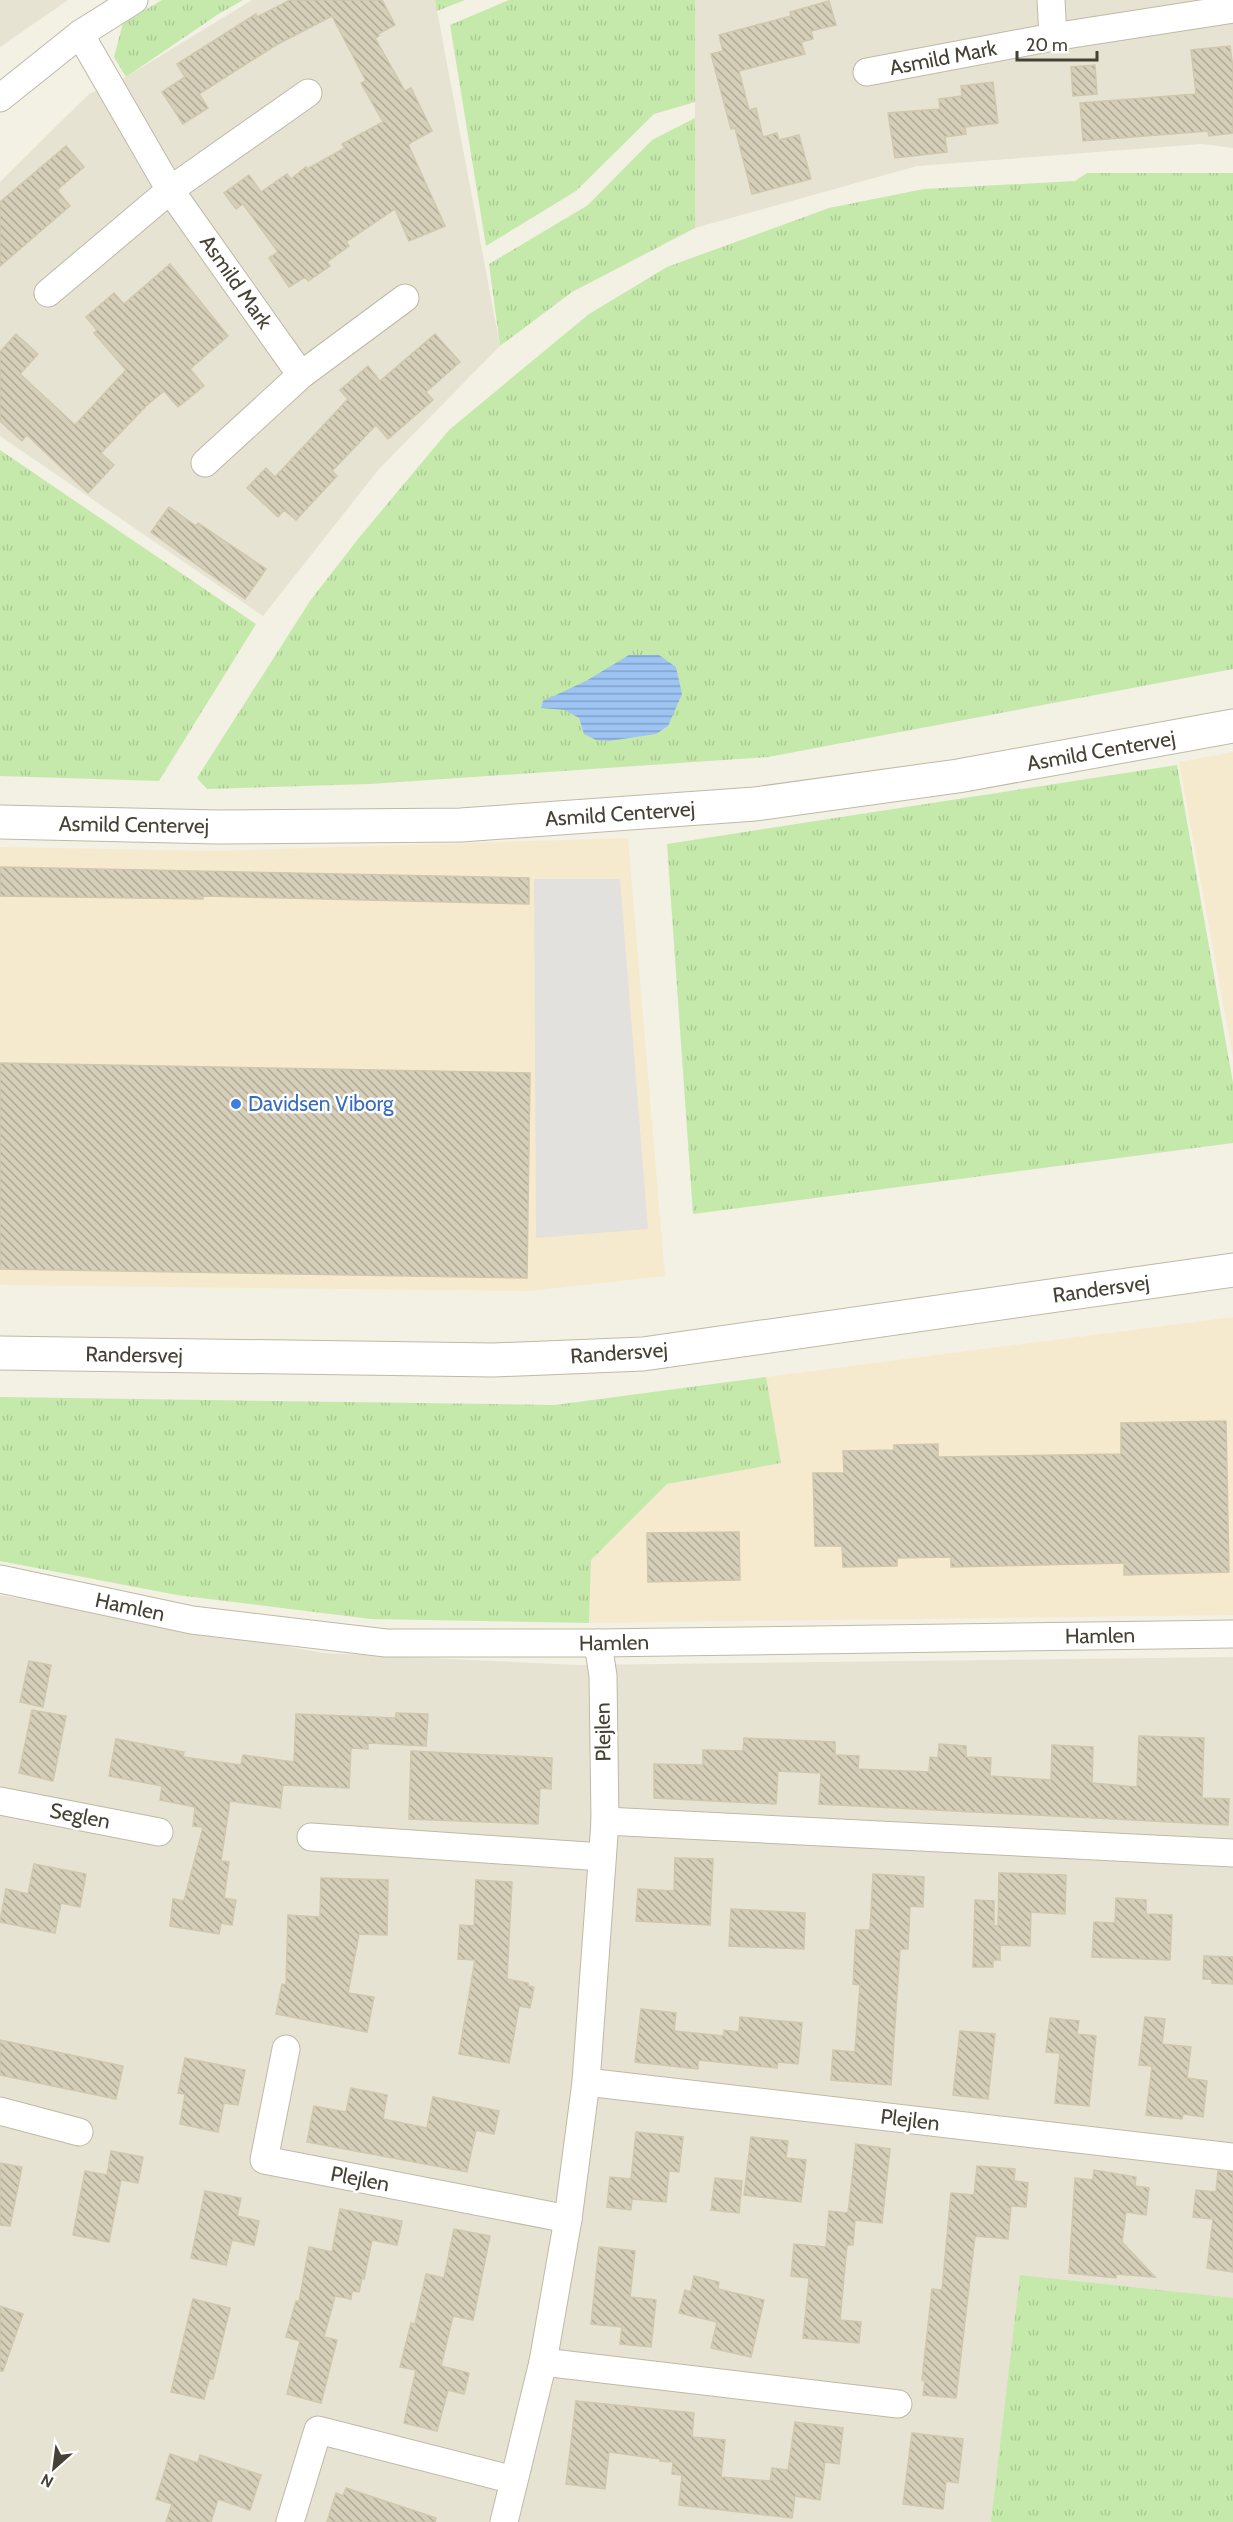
<svg xmlns="http://www.w3.org/2000/svg" width="1233" height="2522" viewBox="0 0 1233 2522" font-family="Cabin,sans-serif">
	<style>
		.residential { fill: #e7e3d2 }
		.commercial { fill: #f6eace }
		.grass { fill: url(#grass-tufts) }
		.parking { fill: #e3e1dd }
		.water { fill: url(#water-rules) }
		.building { fill: url(#building-back-hatch); stroke: #d0c7ac; stroke-width: 1.5 }
		.lines { fill: none; stroke-linecap: round; stroke-linejoin: round }
		.minor-casing { stroke: #bfb9a6; stroke-width: 29 }
		.tertiary-casing { stroke: #bfb9a6; stroke-width: 35 }
		.minor { stroke: #fff; stroke-width: 27 }
		.tertiary { stroke: #fff; stroke-width: 33 }
		.shop-dot { fill: #3f7fe0; stroke: #fff; stroke-width: 2 }
		.labels { text-anchor: middle; stroke-width: 5; stroke-linejoin: round; paint-order: stroke }
		.street-label { font-size: 21px; fill: #454134; stroke: #fff }
		.shop-label { font-size: 21px; fill: #366cbe; stroke: #fff; text-anchor: start }
	</style>
	<defs>
		<pattern id="grass-tufts" width="24" height="20" patternUnits="userSpaceOnUse" patternTransform="scale(1.5)"><rect width="24" height="20" fill="#c5e9aa"/><path d="M3 7l-1-3M5 7V3M7 7l1-3M15 17l-1-3M17 17v-4M19 17l1-3" fill="none" stroke="#abc993"/></pattern>
		<pattern id="water-rules" width="6" height="5" patternUnits="userSpaceOnUse" patternTransform="scale(1.5)"><rect width="6" height="5" fill="#9dc4f3"/><path d="M0 2.5h6" fill="none" stroke="#82a1c6"/></pattern>
		<pattern id="building-back-hatch" width="6" height="6" patternUnits="userSpaceOnUse" patternTransform="scale(1.5)"><rect width="6" height="6" fill="#d5ceb9"/><path d="M-1 5l2 2M0 0l6 6M5-1l2 2" fill="none" stroke="#afa997"/></pattern>
	</defs>
	<rect width="100%" height="100%" fill="#f3f0e4"/>
	<g class="residential">
		<polygon points="0,0 68,0 0,47"/>
		<polygon points="252,0 435,0 500,346 379,469 263,616 0,436 0,182 89,94 126,77"/>
		<polygon points="695,0 1233,0 1233,148 1202,144 917,166 695,228"/>
		<polygon points="0,1595 323,1653 579,1665 1233,1657 1233,2522 0,2522"/>
	</g>
	<g class="commercial">
		<polygon points="1233,752 1233,1058 1179,762"/>
		<polygon points="628,838 665,1276 529,1291 0,1285 0,847 217,851"/>
		<polygon points="1233,1317 1233,1615 589,1623 591,1560 667,1484 781,1463 766,1377"/>
	</g>
	<g class="grass">
		<polygon points="162,0 243,0 217,15 126,77 114,57 123,23"/>
		<polygon points="435,0 465,0 437,11"/>
		<polygon points="509,0 695,0 695,102 654,114 576,191 486,246 450,25"/>
		<polygon points="695,118 695,228 572,292 500,346 489,264 588,205 652,140"/>
		<polygon points="1087,173 1233,173 1233,669 768,757 370,784 207,789 197,778 310,601 358,539 449,430 589,314 667,267 829,208 924,189 1075,181"/>
		<polygon points="0,450 256,624 159,781 0,776"/>
		<polygon points="1177,765 1233,1083 1233,1143 693,1214 667,844"/>
		<polygon points="766,1377 781,1463 667,1484 591,1560 589,1623 371,1619 177,1595 0,1561 0,1397 555,1405"/>
		<polygon points="1020,2275 1233,2298 1233,2522 991,2522"/>
	</g>
	<polygon class="parking" points="534,879 620,879 648,1229 536,1238"/>
	<polygon class="water" points="629,655 659,655 676,667 682,694 668,726 656,734 609,741 596,740 584,734 579,718 565,710 541,708 543,701 586,681"/>
	<g class="building">
		<polygon points="290,0 382,0 395,25 378,34 379,36 375,38 405,91 411,88 432,131 408,144 445,226 409,241 395,209 346,242 349,246 327,262 330,266 308,281 305,277 289,287 269,258 278,252 243,204 236,209 224,193 249,175 261,192 287,174 291,179 306,167 307,169 345,148 342,144 383,122 361,83 366,81 332,16 276,45 199,94 208,108 183,124 162,92 185,77 177,64 256,14 257,17"/>
		<polygon points="829,1 836,25 811,31 813,39 801,42 805,54 739,71 749,110 756,108 763,137 777,133 779,140 799,135 811,179 752,194 735,128 731,129 711,54 723,51 719,35 791,16 790,12"/>
		<polygon points="1230,46 1233,68 1233,133 1209,136 1208,131 1083,141 1080,103 1196,94 1191,50"/>
		<polygon points="1095,65 1097,94 1073,96 1071,67"/>
		<polygon points="993,82 998,123 965,127 966,134 945,137 947,152 895,158 888,113 940,109 939,99 962,96 961,86"/>
		<polygon points="66,146 84,167 57,190 70,206 0,266 0,202"/>
		<polygon points="170,264 228,336 190,369 204,386 178,407 164,391 146,406 101,453 114,465 88,493 27,435 22,441 0,421 0,352 16,334 38,354 20,374 75,425 126,370 94,333 97,330 86,317 114,293 124,304"/>
		<polygon points="435,334 460,362 426,392 433,400 388,439 376,425 332,471 337,476 296,520 284,510 278,517 247,488 266,468 275,477 348,399 340,390 368,366 380,381"/>
		<polygon points="169,507 196,526 198,523 266,569 245,599 151,532"/>
		<polygon points="0,867 529,878 529,904 203,896 203,899 0,896"/>
		<polygon points="0,1063 530,1073 527,1278 0,1269"/>
		<polygon points="1226,1421 1229,1572 1124,1575 1124,1563 951,1567 951,1557 897,1558 897,1566 843,1567 842,1546 815,1546 813,1473 844,1473 843,1451 894,1450 894,1445 938,1444 938,1457 1121,1454 1121,1423"/>
		<polygon points="739,1532 740,1580 648,1582 647,1533"/>
		<polygon points="29,1661 51,1665 43,1707 20,1702"/>
		<polygon points="32,1710 66,1716 53,1781 19,1773"/>
		<polygon points="396,1713 428,1714 426,1746 368,1743 368,1749 351,1748 349,1788 283,1785 280,1808 230,1801 221,1861 229,1862 224,1898 236,1900 232,1925 221,1923 219,1934 170,1926 173,1899 184,1901 203,1827 193,1826 195,1807 160,1800 162,1786 109,1776 116,1739 184,1752 183,1757 241,1765 243,1755 294,1762 296,1714 396,1718"/>
		<polygon points="1139,1736 1204,1738 1202,1798 1229,1799 1228,1825 819,1804 821,1773 778,1771 776,1804 654,1798 654,1764 703,1765 703,1750 743,1751 744,1738 835,1742 835,1755 859,1756 858,1769 929,1772 930,1757 938,1758 939,1744 966,1746 966,1757 991,1758 990,1776 1051,1780 1052,1745 1093,1747 1092,1783 1137,1787"/>
		<polygon points="411,1751 552,1758 551,1789 540,1788 538,1824 409,1819"/>
		<polygon points="675,1858 713,1859 710,1925 636,1921 638,1889 674,1891"/>
		<polygon points="34,1864 86,1874 80,1907 61,1903 55,1933 0,1922 6,1889 28,1894"/>
		<polygon points="999,1873 1066,1875 1065,1914 1031,1912 1030,1946 1000,1945 1000,1960 993,1960 993,1967 973,1967 975,1900 994,1901 994,1926 998,1926"/>
		<polygon points="873,1874 924,1877 923,1907 910,1906 908,1949 900,1949 891,2085 831,2080 833,2050 855,2052 860,1985 853,1984 856,1930 870,1930"/>
		<polygon points="321,1878 388,1880 387,1935 359,1934 348,1993 374,1997 367,2032 276,2014 282,1984 286,1985 288,1915 320,1917"/>
		<polygon points="476,1880 512,1882 507,1979 528,1983 528,1986 534,1987 530,2008 519,2006 509,2063 459,2054 475,1960 458,1959 460,1925 474,1926"/>
		<polygon points="1116,1898 1146,1900 1146,1914 1172,1915 1170,1960 1092,1957 1094,1922 1115,1923"/>
		<polygon points="731,1909 805,1913 804,1949 729,1946"/>
		<polygon points="1204,1956 1233,1957 1233,1984 1212,1983 1212,1979 1203,1979"/>
		<polygon points="641,2009 676,2013 674,2031 724,2036 724,2030 739,2032 740,2017 802,2023 798,2064 778,2062 777,2068 698,2060 698,2069 635,2062"/>
		<polygon points="1145,2017 1165,2019 1162,2044 1191,2047 1187,2078 1207,2081 1203,2117 1183,2114 1182,2119 1146,2115 1152,2066 1139,2065"/>
		<polygon points="1050,2018 1079,2021 1077,2034 1096,2036 1089,2106 1055,2103 1060,2053 1046,2052"/>
		<polygon points="960,2031 995,2034 988,2099 953,2095"/>
		<polygon points="0,2040 123,2066 116,2099 0,2075"/>
		<polygon points="185,2058 245,2070 238,2105 224,2103 218,2132 180,2124 185,2094 178,2093"/>
		<polygon points="351,2088 387,2095 383,2119 427,2128 433,2097 499,2111 494,2134 476,2130 467,2172 307,2142 314,2106 346,2112"/>
		<polygon points="636,2132 683,2137 679,2172 669,2171 666,2202 632,2199 631,2210 607,2207 610,2177 631,2179"/>
		<polygon points="751,2137 788,2141 786,2158 806,2160 801,2202 744,2195"/>
		<polygon points="856,2144 890,2149 882,2223 855,2220 853,2245 847,2245 840,2320 861,2322 859,2343 803,2338 809,2278 791,2276 794,2244 826,2247 829,2211 848,2213"/>
		<polygon points="111,2151 143,2157 138,2183 121,2180 109,2242 73,2235 85,2171 107,2175"/>
		<polygon points="0,2163 22,2167 10,2226 0,2225"/>
		<polygon points="977,2166 1015,2169 1014,2181 1028,2183 1026,2207 1011,2206 1008,2239 975,2236 956,2398 923,2395 925,2381 922,2380 932,2289 942,2290 951,2193 974,2195"/>
		<polygon points="1094,2170 1136,2177 1135,2186 1149,2188 1146,2215 1126,2212 1122,2242 1155,2277 1116,2274 1116,2278 1069,2273 1075,2178 1093,2180"/>
		<polygon points="1218,2171 1233,2172 1233,2272 1207,2268 1213,2219 1193,2217 1196,2190 1216,2192"/>
		<polygon points="715,2178 742,2181 739,2213 711,2210"/>
		<polygon points="205,2191 241,2198 237,2216 259,2221 254,2245 232,2240 226,2265 191,2258"/>
		<polygon points="340,2209 402,2221 397,2245 372,2240 364,2279 362,2278 359,2292 352,2291 351,2299 335,2296 324,2337 337,2340 321,2403 287,2394 300,2341 286,2337 296,2301 299,2302 309,2247 332,2252"/>
		<polygon points="454,2229 490,2236 473,2320 453,2316 441,2366 469,2373 464,2394 448,2390 437,2431 404,2423 416,2370 400,2367 411,2323 415,2324 426,2274 444,2278"/>
		<polygon points="599,2247 635,2251 630,2297 656,2300 651,2347 620,2344 622,2327 591,2324"/>
		<polygon points="694,2276 719,2282 718,2289 764,2300 751,2357 711,2348 717,2322 679,2313 685,2290 691,2292"/>
		<polygon points="193,2299 230,2308 213,2379 209,2379 204,2399 171,2392"/>
		<polygon points="0,2306 23,2314 3,2371 0,2371"/>
		<polygon points="576,2401 694,2413 692,2437 725,2440 721,2477 770,2481 772,2468 788,2470 795,2422 843,2428 839,2464 825,2462 820,2500 795,2496 792,2518 679,2505 682,2475 672,2474 673,2462 660,2461 660,2459 609,2452 605,2489 566,2484"/>
		<polygon points="912,2433 963,2439 958,2483 946,2481 943,2509 903,2504"/>
		<polygon points="170,2454 198,2463 200,2455 261,2475 250,2510 218,2499 211,2522 166,2522 172,2504 156,2499"/>
		<polygon points="346,2488 436,2518 435,2522 327,2522 336,2493 343,2496"/>
	</g>
	<g class="lines">
		<defs>
			<g id="minor">
				<polyline points="1051,0 1053,37"/>
				<polyline points="80,34 170,190 301,375"/>
				<polyline points="867,72 1053,37 1233,9"/>
				<polyline points="0,98 80,34 134,0"/>
				<polyline points="48,293 170,190 308,93"/>
				<polyline points="205,463 301,375 405,298"/>
				<polyline points="0,1579 192,1620 386,1643 598,1643 1233,1634"/>
				<polyline points="0,1801 159,1832"/>
				<polyline points="605,1821 1233,1853"/>
				<polyline points="311,1837 602,1857"/>
				<polyline points="286,2049 264,2160 568,2219"/>
				<polyline points="586,2082 1233,2157"/>
				<polyline points="0,2111 79,2132"/>
				<polyline points="543,2362 898,2404"/>
				<polyline points="290,2522 318,2430 514,2480"/>
				<polyline points="504,2522 543,2362 568,2219 586,2082 605,1821 603,1676 598,1643"/>
			</g>
			<g id="tertiary">
				<polyline points="0,822 218,827 461,825 755,804 958,776 1233,726"/>
				<polyline points="0,1353 494,1360 643,1354 1233,1270"/>
			</g>
		</defs>
		<use href="#minor" class="minor-casing"/>
		<use href="#tertiary" class="tertiary-casing"/>
		<use href="#minor" class="minor"/>
		<use href="#tertiary" class="tertiary"/>
	</g>
	<circle class="shop-dot" cx="236" cy="1104" r="6"/>
	<g class="labels">
		<g class="street-label">
			<text transform="translate(943 58) rotate(-11)" y="7">Asmild Mark</text>
			<text transform="translate(236 282) rotate(55)" y="7">Asmild Mark</text>
			<text transform="translate(1101 751) rotate(-10)" y="7">Asmild Centervej</text>
			<text transform="translate(620 814) rotate(-4)" y="7">Asmild Centervej</text>
			<text transform="translate(134 825) rotate(1)" y="7">Asmild Centervej</text>
			<text transform="translate(1101 1289) rotate(-8)" y="7">Randersvej</text>
			<text transform="translate(619 1353) rotate(-4)" y="7">Randersvej</text>
			<text transform="translate(134 1355) rotate(1)" y="7">Randersvej</text>
			<text transform="translate(130 1607) rotate(12)" y="7">Hamlen</text>
			<text transform="translate(1100 1636) rotate(-1)" y="7">Hamlen</text>
			<text transform="translate(614 1643) rotate(-1)" y="7">Hamlen</text>
			<text transform="translate(603 1732) rotate(-91)" y="7">Plejlen</text>
			<text transform="translate(80 1816) rotate(11)" y="7">Seglen</text>
			<text transform="translate(910 2120) rotate(7)" y="7">Plejlen</text>
			<text transform="translate(360 2179) rotate(11)" y="7">Plejlen</text>
		</g>
		<g class="shop-label">
			<text x="248" y="1111">Davidsen Viborg</text>
		</g>
	</g>
	<g transform="translate(54 2468) rotate(208)" stroke="#ffffff" stroke-width="4.5" paint-order="stroke">
	<path d="M0-4.5L10 22L0 15L-10 22Z" fill="#454134"/>
	<text y="-9" font-size="16" font-weight="bold" text-anchor="middle" fill="#454134">N</text>
	</g>
	<path d="M1017 51v9h80v-9" fill="none" stroke="#454134" stroke-width="3"/>
	<text x="1026" y="51" font-size="18" fill="#454134" stroke="#ffffff" stroke-width="4.5" paint-order="stroke">20 m</text>
</svg>
